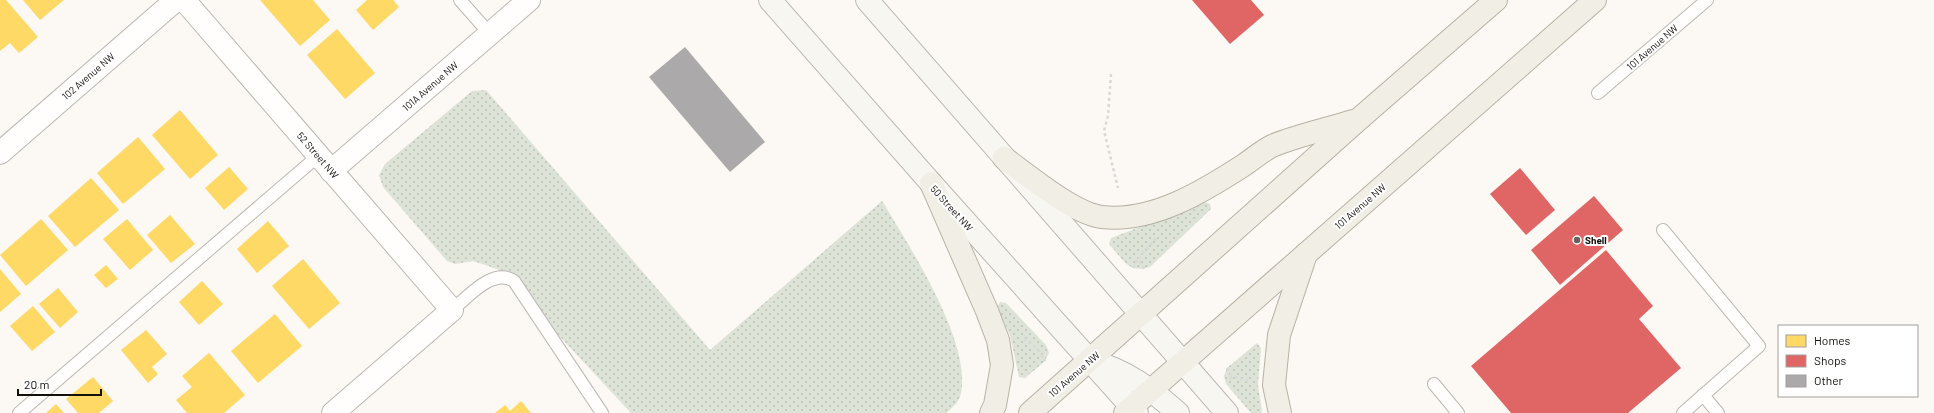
<svg xmlns="http://www.w3.org/2000/svg" width="1934" height="413" viewBox="0 0 1934 413" font-family="Barlow,sans-serif">
	<style>
		.grass { fill: url(#grass-dots) }
		.homes { fill: #ffd966 }
		.shops { fill: #e06666 }
		.building { fill: #aca9aa }
		.lines { fill: none; stroke-linecap: round; stroke-linejoin: round }
		.lane-casing { stroke: #bcb8b4; stroke-width: 14 }
		.street-casing { stroke: #bcb8b4; stroke-width: 24 }
		.secondary-casing { stroke: #bcb8b4; stroke-width: 24 }
		.primary-casing { stroke: #b7b2a3; stroke-width: 24 }
		.path { stroke: #d9d9d7; stroke-width: 2.5; stroke-dasharray: 3 3; stroke-linecap: butt }
		.lane { stroke: #fffefd; stroke-width: 12 }
		.street { stroke: #fffefd; stroke-width: 22 }
		.secondary { stroke: #f8f6f1; stroke-width: 22 }
		.primary { stroke: #f1eee6; stroke-width: 22 }
		.poi-dot { fill: #65615d; stroke: #fff; stroke-width: 1.5 }
		.labels { text-anchor: middle; stroke-width: 4; stroke-linejoin: round; paint-order: stroke }
		.street-label { font-size: 10px; fill: #13100b; stroke: #fff }
		.poi-label { font-size: 10px; font-weight: bold; fill: #13100b; stroke: #fff; text-anchor: start }
	</style>
	<defs>
		<pattern id="grass-dots" width="8" height="8" patternUnits="userSpaceOnUse"><rect width="8" height="8" fill="#dde3d7"/><path d="M2 2h.1M6 6h.1" fill="none" stroke="#bdc2b7" stroke-width="1.8" stroke-linecap="round"/></pattern>
	</defs>
	<rect width="100%" height="100%" fill="#fcf8f4"/>
	<g class="grass">
		<path d="M486,90L710,350L882,201C908,244 975,346 960,397C958,403 951,408 947,413H631L497,269L473,261L455,264L447,261L383,187L379,175L385,164L472,91Z"/>
		<path d="M1205,202L1210,204L1211,209L1150,267C1128,274 1123,259 1109,244L1111,238Z"/>
		<polygon points="1000,302 1006,303 1046,345 1049,353 1044,362 1025,378 1019,377 1010,335 997,307"/>
		<polygon points="1257,343 1261,348 1258,385 1262,411 1261,413 1251,413 1226,384 1224,376 1227,368"/>
	</g>
	<g class="homes">
		<polygon points="0,0 6,0 38,37 19,53 10,43 0,51"/>
		<polygon points="23,0 64,0 40,20"/>
		<polygon points="260,0 313,0 330,20 300,46"/>
		<polygon points="367,0 393,0 399,7 373,30 356,10"/>
		<polygon points="337,29 375,73 345,99 307,55"/>
		<polygon points="180,110 218,155 190,179 152,135"/>
		<polygon points="138,137 165,169 123,204 97,173"/>
		<polygon points="229,167 248,189 224,210 205,188"/>
		<polygon points="91,178 119,210 75,247 48,216"/>
		<polygon points="170,215 195,244 171,263 147,235"/>
		<polygon points="41,219 68,250 26,286 0,255"/>
		<polygon points="127,219 153,250 130,270 103,239"/>
		<polygon points="268,221 289,246 257,273 237,249"/>
		<polygon points="303,259 340,303 309,329 272,286"/>
		<polygon points="106,265 118,279 106,288 94,275"/>
		<polygon points="0,269 21,294 0,312"/>
		<polygon points="202,281 223,304 199,325 179,302"/>
		<polygon points="58,288 78,312 60,328 39,304"/>
		<polygon points="33,306 55,332 32,351 10,326"/>
		<polygon points="275,314 302,346 258,383 231,351"/>
		<polygon points="146,330 167,354 152,367 158,374 148,383 121,350"/>
		<polygon points="209,353 245,395 224,413 187,413 176,400 192,387 182,376"/>
		<polygon points="93,377 113,401 99,413 78,413 66,399"/>
		<polygon points="521,401 531,413 495,413 505,405 510,411"/>
		<polygon points="56,404 64,413 46,413"/>
	</g>
	<g class="shops">
		<polygon points="1192,0 1251,0 1264,15 1230,44"/>
		<polygon points="1520,168 1555,210 1526,235 1490,194"/>
		<polygon points="1594,196 1623,230 1560,285 1531,250"/>
		<polygon points="1606,250 1653,306 1639,319 1681,368 1628,413 1511,413 1471,366"/>
	</g>
	<polygon class="building" points="685,47 765,142 730,172 649,77"/>
	<g class="lines">
		<defs>
			<g id="lane">
				<polyline points="460,0 490,34"/>
				<polyline points="1598,93 1707,0"/>
				<polyline points="1663,230 1759,346 1683,413"/>
				<path d="M452,310C468,297 493,267 514,281L602,413"/>
				<polyline points="1434,384 1458,413"/>
				<polyline points="1703,395 1718,413"/>
				<polyline points="19,413 318,156"/>
			</g>
			<g id="street">
				<polyline points="184,0 452,310 333,413"/>
				<polyline points="0,153 176,0"/>
				<polyline points="331,171 529,0"/>
			</g>
			<g id="secondary">
				<polyline points="770,0 931,183 1137,413"/>
				<polyline points="867,0 1227,413"/>
				<path d="M1090,361C1125,369 1152,390 1178,413"/>
			</g>
			<g id="primary">
				<path d="M1004,158C1028,175 1074,214 1102,217C1152,223 1204,191 1244,165C1253,159 1262,151 1272,146C1295,136 1328,129 1353,121"/>
				<polyline points="931,183 987,311 998,340 1002,365 995,405 991,413"/>
				<polyline points="1030,413 1359,119 1496,0"/>
				<polyline points="1125,413 1595,0"/>
				<polyline points="1280,413 1274,385 1279,335 1306,254"/>
			</g>
		</defs>
		<use href="#lane" class="lane-casing"/>
		<use href="#street" class="street-casing"/>
		<use href="#secondary" class="secondary-casing"/>
		<use href="#primary" class="primary-casing"/>
		<g class="path">
			<polyline points="1111,74 1108,116 1104,131 1118,188"/>
			<polyline points="1133,268 1138,259"/>
			<polyline points="1144,269 1138,259 1157,237"/>
			<polyline points="1024,338 1039,350 1045,361"/>
			<polyline points="1227,368 1232,376"/>
			<polyline points="1230,379 1232,376 1248,381"/>
		</g>
		<use href="#lane" class="lane"/>
		<use href="#street" class="street"/>
		<use href="#secondary" class="secondary"/>
		<use href="#primary" class="primary"/>
	</g>
	<circle class="poi-dot" cx="1577" cy="240" r="4"/>
	<g class="labels">
		<g class="street-label">
			<text transform="translate(1652 47) rotate(-41)" y="4">101 Avenue NW</text>
			<text transform="translate(88 76) rotate(-41)" y="4">102 Avenue NW</text>
			<text transform="translate(430 86) rotate(-41)" y="4">101A Avenue NW</text>
			<text transform="translate(318 155) rotate(49)" y="4">52 Street NW</text>
			<text transform="translate(1360 206) rotate(-41)" y="4">101 Avenue NW</text>
			<text transform="translate(952 208) rotate(48)" y="4">50 Street NW</text>
			<text transform="translate(1074 374) rotate(-41)" y="4">101 Avenue NW</text>
		</g>
		<g class="poi-label">
			<text x="1585" y="244">Shell</text>
		</g>
	</g>
	<rect x="1778" y="325" width="140" height="72" fill="#ffffff" stroke="#a19f9d"/>
	<rect x="1786" y="335" width="20" height="12" fill="#ffd966" stroke="#a19f9d"/>
	<text x="1814" y="345" font-size="12" fill="#13100b">Homes</text>
	<rect x="1786" y="355" width="20" height="12" fill="#e06666" stroke="#a19f9d"/>
	<text x="1814" y="365" font-size="12" fill="#13100b">Shops</text>
	<rect x="1786" y="375" width="20" height="12" fill="#aca9aa" stroke="#a19f9d"/>
	<text x="1814" y="385" font-size="12" fill="#13100b">Other</text>
	<path d="M18 389v6h83v-6" fill="none" stroke="#13100b" stroke-width="2"/>
	<text x="24" y="389" font-size="12" fill="#13100b" stroke="#ffffff" stroke-width="3" paint-order="stroke">20 m</text>
</svg>
